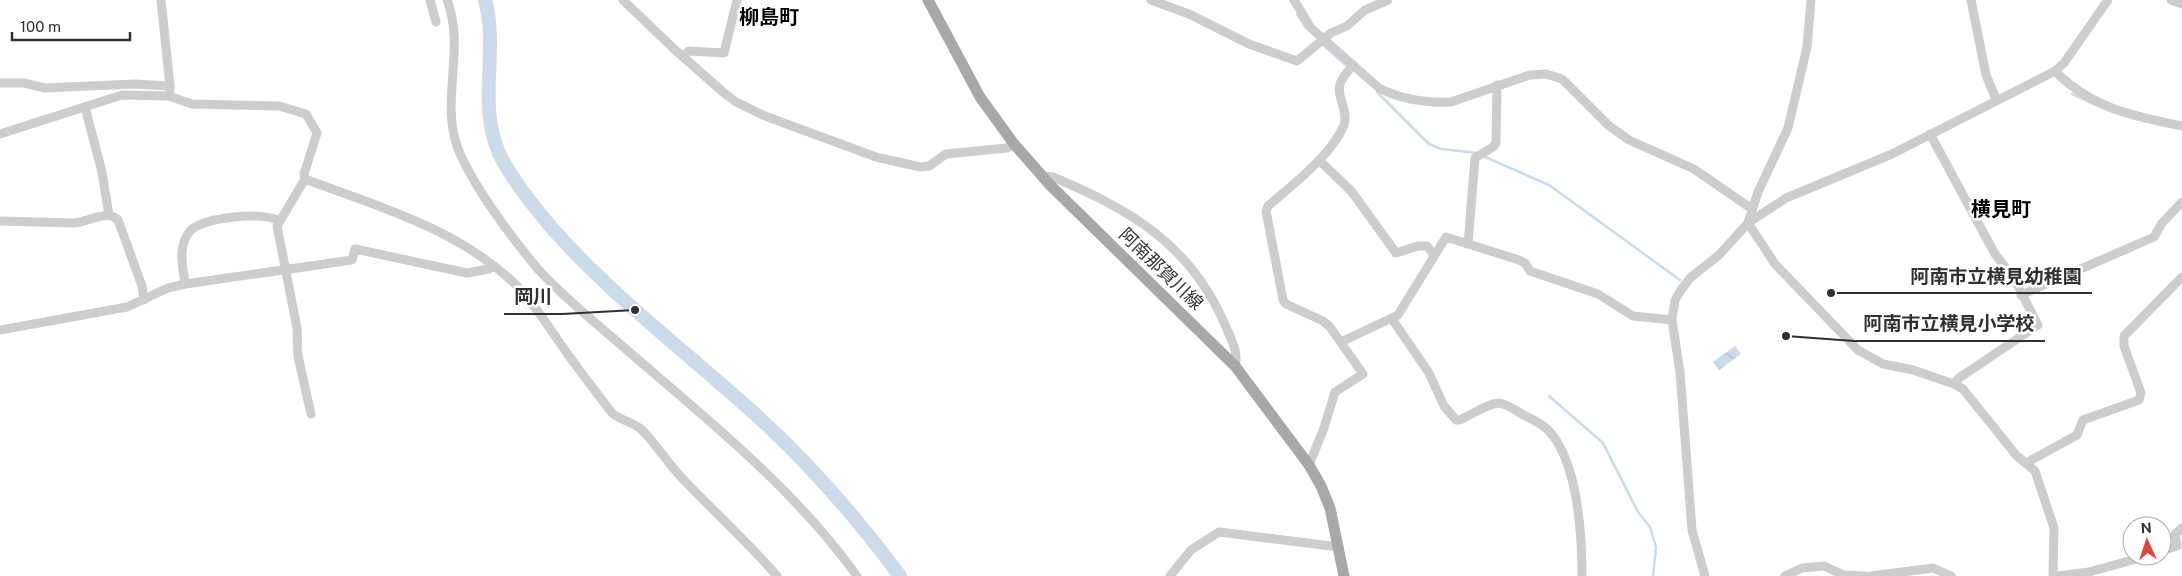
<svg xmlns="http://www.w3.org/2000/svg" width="2182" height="576" viewBox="0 0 2182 576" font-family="'Public Sans','Noto Sans JP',sans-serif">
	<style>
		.water { fill: url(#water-waves) }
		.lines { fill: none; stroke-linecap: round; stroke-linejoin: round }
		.stream { stroke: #ccdbea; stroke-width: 2.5 }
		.river { stroke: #ccdbea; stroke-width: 14 }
		.minor { stroke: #cdcdcd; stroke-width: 9 }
		.major { stroke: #a8a8a8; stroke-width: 11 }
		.labels { text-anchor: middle; stroke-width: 5; stroke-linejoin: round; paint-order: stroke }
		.street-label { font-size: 18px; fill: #303030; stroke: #fff }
		.quarter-label { font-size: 20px; font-weight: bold; fill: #000; stroke: #fff }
		.leader { fill: none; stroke: #303030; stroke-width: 2 }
		.callout-dot { fill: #303030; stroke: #fff; stroke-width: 2 }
		.callout-label { font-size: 19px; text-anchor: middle; font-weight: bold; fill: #303030; stroke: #fff; stroke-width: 5; stroke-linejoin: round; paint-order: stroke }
	</style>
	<defs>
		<pattern id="water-waves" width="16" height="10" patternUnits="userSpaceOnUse" patternTransform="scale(1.25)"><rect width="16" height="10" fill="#ccdbea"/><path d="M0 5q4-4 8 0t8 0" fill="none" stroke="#b0bcc9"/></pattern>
	</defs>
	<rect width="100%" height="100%" fill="#fff"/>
	<g class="water">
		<polygon points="1735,346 1741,354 1719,370 1713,362"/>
		<polygon points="872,536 903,576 895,576"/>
	</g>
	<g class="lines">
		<g class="stream">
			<polyline points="1297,14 1306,28"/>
			<polyline points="1322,44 1348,67"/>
			<polyline points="1377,92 1429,144 1441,149 1478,153"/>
			<polyline points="2072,94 2096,105"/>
			<polyline points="1483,156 1549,185 1680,280"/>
			<polyline points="1549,396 1603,443 1638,512 1650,527 1656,547 1653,576"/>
		</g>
		<path class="river" d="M485,0C499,50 477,103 499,153C512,180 532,204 551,227C609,293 680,347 746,406C804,457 854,514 900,576"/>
		<g class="minor">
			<polyline points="430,0 436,22"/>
			<path d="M447,0C467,50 437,106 461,156C480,196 509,234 537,268C566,300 602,328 635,357C714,425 796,491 857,576"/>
			<polyline points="623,0 673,48 723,92 736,102 765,116 876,157 920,167 929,166 946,154 1007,148 1014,144"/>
			<polyline points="1151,0 1189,14 1249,44 1297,61 1331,33 1347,26 1365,10 1388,0"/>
			<path d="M1294,0L1311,28L1379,88C1400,99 1427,103 1451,102L1530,75L1546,74L1562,79L1608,125L1629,140L1694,169L1752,209"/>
			<polyline points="1811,0 1807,47 1788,128 1758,192 1748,223 1775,264 1858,350 1883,364 1913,370 1954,384 1963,389 2016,455 2035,471 2054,528 2053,576"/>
			<polyline points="1971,0 1986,75 1996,99"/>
			<polyline points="2171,0 2182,4"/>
			<polyline points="683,57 689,51 724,53 737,0"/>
			<path d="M2055,71C2091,108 2133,116 2182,126"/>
			<polyline points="0,83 24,83 45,88 135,84 170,86"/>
			<polyline points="169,96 192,104 279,106 306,114 317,133 304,174 305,179 277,226 297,328 298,356 311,414"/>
			<polyline points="85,107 102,172 109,215"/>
			<polyline points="0,134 122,95 169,96 170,86 161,0"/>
			<polyline points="1930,134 1995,254 2013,277 2038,325 1959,378 1954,384"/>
			<polyline points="1319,160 1352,192 1396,253 1418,246 1427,246 1434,255"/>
			<path d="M1042,176L1053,177C1131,210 1191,244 1226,327C1231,339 1239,353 1235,366"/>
			<path d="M305,179C377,206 456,228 514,283C533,301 547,325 562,346C578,369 595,391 612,413C621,421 634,422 642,430C656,444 667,462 681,477C713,511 747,541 777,576"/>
			<path d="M0,221L74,223C88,222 107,209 118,220L142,286L144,300"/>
			<polyline points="1468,244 1475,158 1493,147 1496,143 1497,85"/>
			<path d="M185,284C183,266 177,247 190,231C202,217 265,211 279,221"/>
			<polyline points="2021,295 2154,237 2162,223 2182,202"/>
			<path d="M1392,319L1429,373L1444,406L1456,420H1460C1471,415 1486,404 1498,403C1506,403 1515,410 1522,414C1531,419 1541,423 1548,430C1578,461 1582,535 1582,576"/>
			<polyline points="0,330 127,307 168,288 185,284 352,260 355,249 467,273 489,269 494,266"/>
			<polyline points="1341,342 1398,315 1446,237 1519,260 1525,263 1530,271 1598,294 1633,316 1672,320"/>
			<polyline points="2026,463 2077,435 2083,420 2139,400 2141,393 2124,346 2124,336 2182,277"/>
			<path d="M1309,465L1324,428L1335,392L1363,374L1330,327L1323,321L1286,304L1283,300L1266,211L1268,206C1292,185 1332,155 1344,125C1349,111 1336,97 1340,84C1342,77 1349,70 1353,65"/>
			<polyline points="2162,551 2177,546 2175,534 2182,528"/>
			<polyline points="1170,576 1191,550 1219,532 1339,547"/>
			<polyline points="1705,576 1692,530 1680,372 1672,320 1675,300 1681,290 1690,278 1719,255 1748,223 1786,198 1892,154 2055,71 2064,63 2108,0"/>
			<polyline points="1785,576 1802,568 1824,566 1844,575 1865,576"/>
			<polyline points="1871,576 1933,568 1951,576"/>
			<polyline points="2057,576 2089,572 2147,556"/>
		</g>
		<polyline class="major" points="928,0 980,97 1014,144 1050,185 1235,366 1309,465 1321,486 1330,508 1344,576"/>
	</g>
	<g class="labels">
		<g class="street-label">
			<text transform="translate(1161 269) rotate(44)" y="6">阿南那賀川線</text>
		</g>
		<g class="quarter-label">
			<text x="769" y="24">柳島町</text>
			<text x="2001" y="216">横見町</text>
		</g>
	</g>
	<path class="leader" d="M1831 293L1901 293H2092M635 310L562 314H504M1786 336L1854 341H2045"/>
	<g class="callout-dot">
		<circle cx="1831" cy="293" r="5"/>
		<circle cx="635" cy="310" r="5"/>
		<circle cx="1786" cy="336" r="5"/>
	</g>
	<g class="callout-label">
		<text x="1996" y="283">阿南市立横見幼稚園</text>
		<text x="533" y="303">岡川</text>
		<text x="1949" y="330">阿南市立横見小学校</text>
	</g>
	<g transform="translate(2147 541) rotate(357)"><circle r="24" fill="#ffffff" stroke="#acacac"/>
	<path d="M0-4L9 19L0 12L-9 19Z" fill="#db453d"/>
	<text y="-8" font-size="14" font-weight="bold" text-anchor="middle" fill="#303030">N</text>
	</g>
	<path d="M12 32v8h118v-8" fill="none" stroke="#303030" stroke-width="2.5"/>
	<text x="20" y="32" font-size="15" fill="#303030" stroke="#ffffff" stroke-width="4" paint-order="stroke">100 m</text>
</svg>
